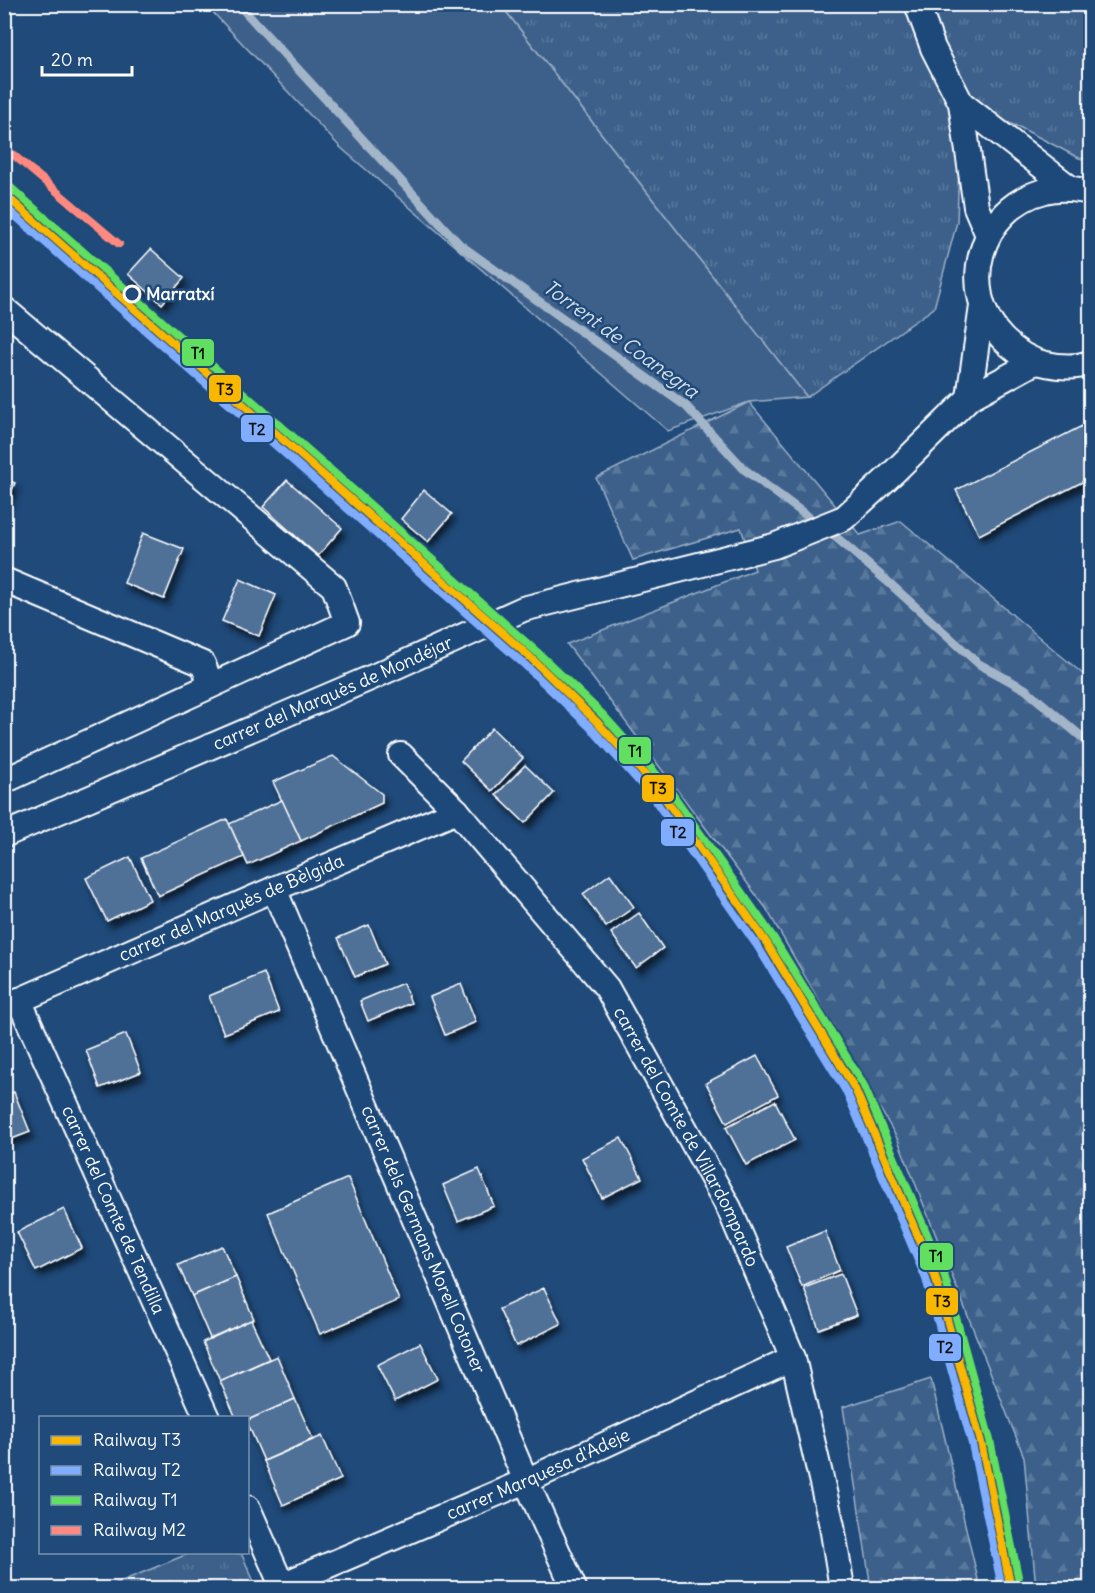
<svg xmlns="http://www.w3.org/2000/svg" width="1095" height="1593" viewBox="0 0 1095 1593" font-family="Delius,sans-serif">
	<style>
		.green { fill: #3c618b; stroke: #9eb0c5; stroke-width: 1.5 }
		.forest { fill: url(#forest-firs); stroke: #9eb0c5; stroke-width: 1.5 }
		.park { fill: url(#park-tufts); stroke: #9eb0c5; stroke-width: 1.5 }
		.lines { fill: none; stroke-linecap: round; stroke-linejoin: round }
		.stream { stroke: #a3b5c8; stroke-width: 9 }
		.building { fill: #507197; stroke: #fff; stroke-width: 1.5; filter: url(#shadow) }
		.minor-casing { stroke: #fff; stroke-width: 28 }
		.minor { stroke: #1f4a7a; stroke-width: 24 }
		.rail-1-casing { stroke: #1f4a7a; stroke-width: 12 }
		.rail-2-casing { stroke: #1f4a7a; stroke-width: 12 }
		.rail-3-casing { stroke: #1f4a7a; stroke-width: 12 }
		.rail-4-casing { stroke: #1f4a7a; stroke-width: 12 }
		.rail-1 { stroke: #fab700; stroke-width: 8 }
		.rail-2 { stroke: #80adff; stroke-width: 8 }
		.rail-3 { stroke: #60df60; stroke-width: 8 }
		.rail-4 { stroke: #ff8980; stroke-width: 8 }
		.stop-dot { fill: #1f4a7a; stroke: #fff; stroke-width: 3 }
		.labels { text-anchor: middle; stroke-width: 5; stroke-linejoin: round; paint-order: stroke }
		.stop-label { font-size: 18px; font-weight: bold; fill: #fff; stroke: #1f4a7a; text-anchor: start }
		.street-label { font-size: 18px; fill: #fff; stroke: #1f4a7a }
		.water-label { font-size: 20px; font-style: italic; fill: #d8e0e8; stroke: #1f4a7a }
		.line-badge { stroke: #1f4a7a; stroke-width: 2 }
		.pale-badge-label { font-size: 16px; text-anchor: middle; font-weight: bold; fill: #111 }
	</style>
	<defs>
		<pattern id="forest-firs" width="22" height="20" patternUnits="userSpaceOnUse" patternTransform="scale(1.5)"><rect width="22" height="20" fill="#3c618b"/><path d="M5 1l3.5 6h-7zM16 11l3.5 6h-7z" fill="#59799c"/></pattern>
		<pattern id="park-tufts" width="24" height="20" patternUnits="userSpaceOnUse" patternTransform="scale(1.5)"><rect width="24" height="20" fill="#3c618b"/><path d="M3 7l-1-3M5 7V3M7 7l1-3M15 17l-1-3M17 17v-4M19 17l1-3" fill="none" stroke="#59799c"/></pattern>
		<filter id="shadow"><feDropShadow dx="3.5" dy="6" stdDeviation="3" flood-color="#0009"/></filter>
	</defs>
	<rect width="100%" height="100%" fill="#1f4a7a"/>
	<filter id="ink" filterUnits="userSpaceOnUse"><feTurbulence type="fractalNoise" baseFrequency=".0167" numOctaves="2"/><feDisplacementMap in="SourceGraphic" scale="12" xChannelSelector="R" yChannelSelector="G"/><feConvolveMatrix kernelMatrix="1 2 1 2 8 2 1 2 1" color-interpolation-filters="sRGB"/></filter>
	<g filter="url(#ink)">
		<polygon class="green" points="206,5 501,5 807,397 749,402 668,431 340,147"/>
		<g class="forest">
			<polygon points="749,402 860,535 901,521 1090,680 1090,1588 1036,1588 1024,1457 898,1140 766,908 567,644 755,570 741,528 633,560 596,478"/>
			<polygon points="931,1379 980,1588 871,1588 843,1407"/>
		</g>
		<g class="park">
			<polygon points="501,5 1090,5 1090,161 1079,158 1021,128 961,103 957,222 934,308 807,397"/>
			<polygon points="190,1553 241,1553 257,1588 105,1588"/>
		</g>
		<g class="lines">
			<polyline class="stream" points="238,4 460,245 686,406 745,470 837,538 887,581 979,664 1025,689 1090,744"/>
		</g>
		<g class="building">
			<polygon points="151,249 184,278 162,304 128,274"/>
			<polygon points="1090,422 1090,478 979,535 956,490"/>
			<polygon points="4,479 15,483 4,508"/>
			<polygon points="287,480 342,528 318,556 263,507"/>
			<polygon points="424,490 452,514 428,542 401,519"/>
			<polygon points="143,533 184,549 164,599 124,583"/>
			<polygon points="240,579 276,595 259,636 222,621"/>
			<polygon points="492,728 523,758 492,791 461,761"/>
			<polygon points="333,756 382,794 382,803 301,841 273,782"/>
			<polygon points="525,765 554,793 525,823 496,795"/>
			<polygon points="282,800 301,841 248,865 229,824"/>
			<polygon points="227,819 244,857 158,896 141,858"/>
			<polygon points="130,857 150,900 107,921 86,878"/>
			<polygon points="610,874 634,907 606,927 583,894"/>
			<polygon points="639,913 663,948 636,968 611,933"/>
			<polygon points="369,925 385,964 355,977 338,938"/>
			<polygon points="264,973 279,1012 224,1034 209,996"/>
			<polygon points="403,983 411,1003 368,1021 360,1001"/>
			<polygon points="461,984 476,1022 445,1035 430,997"/>
			<polygon points="126,1034 141,1072 100,1088 86,1050"/>
			<polygon points="757,1056 778,1095 727,1123 706,1083"/>
			<polygon points="14,1092 30,1132 4,1142 4,1095"/>
			<polygon points="775,1101 795,1140 746,1165 726,1127"/>
			<polygon points="621,1138 642,1178 602,1198 582,1158"/>
			<polygon points="479,1169 494,1206 458,1221 443,1185"/>
			<polygon points="348,1178 399,1300 320,1334 268,1213"/>
			<polygon points="64,1209 82,1248 36,1271 17,1232"/>
			<polygon points="825,1231 840,1270 802,1287 786,1247"/>
			<polygon points="222,1246 236,1277 192,1296 178,1265"/>
			<polygon points="841,1274 857,1315 819,1329 804,1288"/>
			<polygon points="236,1277 254,1319 210,1338 192,1296"/>
			<polygon points="544,1288 561,1324 516,1346 499,1309"/>
			<polygon points="251,1320 269,1359 220,1381 203,1342"/>
			<polygon points="420,1343 438,1379 395,1401 377,1365"/>
			<polygon points="277,1356 295,1399 248,1420 248,1418 236,1418 220,1381"/>
			<polygon points="295,1399 313,1439 264,1461 248,1424 248,1420"/>
			<polygon points="322,1436 341,1479 283,1505 264,1461"/>
			<polygon points="800,1582 801,1588 762,1588"/>
		</g>
		<g class="lines">
			<defs>
				<g id="minor">
					<polyline points="917,4 933,48 961,103 976,207 988,235"/>
					<polyline points="961,103 1070,188"/>
					<path d="M1090,192C1076,189 1060,187 1045,191C979,207 956,291 1003,339C1015,351 1029,361 1046,364C1060,367 1076,368 1090,363"/>
					<polyline points="4,309 334,587 347,623 4,781"/>
					<polyline points="969,398 982,306"/>
					<polyline points="4,580 203,664 211,685"/>
					<path id="s1" d="M401,755L457,811L607,988L729,1208L793,1358L832,1526L842,1588"/>
					<path id="s2" d="M4,835L375,676L523,609L774,546L844,518L894,472L969,398L1035,362"/>
					<path id="s3" d="M274,889L526,1481L574,1588"/>
					<path id="s4" d="M19,1000L207,1418"/>
					<path id="s5" d="M4,1007L274,889L457,811"/>
					<polyline points="248,1508 283,1588"/>
					<path id="s6" d="M282,1585L526,1481L793,1358"/>
				</g>
			</defs>
			<use href="#minor" class="minor-casing"/>
			<use href="#minor" class="minor"/>
			<defs>
				<polyline id="rail-1" points="4,194 531,658 596,721 659,790 766,942 855,1089 935,1276 981,1442 1011,1588"/>
				<polyline id="rail-2" points="4,206 525,665 590,727 652,796 758,947 847,1093 926,1279 972,1444 1002,1588"/>
				<polyline id="rail-3" points="10,187 537,652 603,715 666,785 773,937 863,1084 944,1274 990,1440 1020,1586"/>
				<polyline id="rail-4" points="4,147 119,244"/>
			</defs>
			<use href="#rail-1" class="rail-1-casing"/>
			<use href="#rail-2" class="rail-2-casing"/>
			<use href="#rail-3" class="rail-3-casing"/>
			<use href="#rail-4" class="rail-4-casing"/>
			<use href="#rail-1" class="rail-1"/>
			<use href="#rail-2" class="rail-2"/>
			<use href="#rail-3" class="rail-3"/>
			<use href="#rail-4" class="rail-4"/>
		</g>
	</g>
	<circle class="stop-dot" cx="132" cy="294" r="8"/>
	<g class="labels">
		<g class="stop-label">
			<text x="146" y="300">Marratxí</text>
		</g>
		<g class="street-label">
			<text dy="6" stroke="none"><textPath href="#s2" startOffset="358">carrer del Marquès de Mondéjar</textPath></text>
			<text dy="6" stroke="none"><textPath href="#s5" startOffset="248">carrer del Marquès de Bèlgida</textPath></text>
			<text dy="6" stroke="none"><textPath href="#s1" startOffset="480">carrer del Comte de Villardompardo</textPath></text>
			<text dy="6" stroke="none"><textPath href="#s4" startOffset="230">carrer del Comte de Tendilla</textPath></text>
			<text dy="6" stroke="none"><textPath href="#s3" startOffset="381">carrer dels Germans Morell Cotoner</textPath></text>
			<text dy="6" stroke="none"><textPath href="#s6" startOffset="279">carrer Marquesa d'Adeje</textPath></text>
		</g>
		<g class="water-label">
			<text transform="translate(621 339) rotate(36)" y="7">Torrent de Coanegra</text>
		</g>
	</g>
	<g class="line-badge">
		<rect x="181" y="338" width="34" height="29" rx="6" fill="#60df60"/>
		<rect x="208" y="374" width="34" height="29" rx="6" fill="#fab700"/>
		<rect x="240" y="414" width="34" height="29" rx="6" fill="#80adff"/>
		<rect x="618" y="736" width="34" height="29" rx="6" fill="#60df60"/>
		<rect x="641" y="774" width="34" height="29" rx="6" fill="#fab700"/>
		<rect x="660" y="818" width="35" height="29" rx="6" fill="#80adff"/>
		<rect x="919" y="1242" width="35" height="29" rx="6" fill="#60df60"/>
		<rect x="925" y="1287" width="34" height="29" rx="6" fill="#fab700"/>
		<rect x="928" y="1333" width="34" height="29" rx="6" fill="#80adff"/>
	</g>
	<g class="pale-badge-label">
		<text x="198" y="359">T1</text>
		<text x="225" y="395">T3</text>
		<text x="257" y="435">T2</text>
		<text x="635" y="757">T1</text>
		<text x="658" y="794">T3</text>
		<text x="678" y="838">T2</text>
		<text x="936" y="1262">T1</text>
		<text x="942" y="1307">T3</text>
		<text x="945" y="1353">T2</text>
	</g>
	<rect width="1095" height="1593" fill="none" stroke="#1f4a7a" stroke-width="24"/>
	<rect x="12" y="12" width="1071" height="1569" fill="none" stroke="#fff" stroke-width="2" filter="url(#ink)"/>
	<rect x="39" y="1416" width="210" height="138" fill="#1f4a7a" stroke="#7992af" stroke-width="1.5"/>
	<rect x="51" y="1436" width="30" height="9" fill="#fab700" stroke="#7992af" stroke-width="1.5"/>
	<text x="93" y="1446" font-size="18" fill="#ffffff">Railway T3</text>
	<rect x="51" y="1466" width="30" height="9" fill="#80adff" stroke="#7992af" stroke-width="1.5"/>
	<text x="93" y="1476" font-size="18" fill="#ffffff">Railway T2</text>
	<rect x="51" y="1496" width="30" height="9" fill="#60df60" stroke="#7992af" stroke-width="1.5"/>
	<text x="93" y="1506" font-size="18" fill="#ffffff">Railway T1</text>
	<rect x="51" y="1526" width="30" height="9" fill="#ff8980" stroke="#7992af" stroke-width="1.5"/>
	<text x="93" y="1536" font-size="18" fill="#ffffff">Railway M2</text>
	<path d="M42 66v9h90v-9" fill="none" stroke="#ffffff" stroke-width="3"/>
	<text x="51" y="66" font-size="18" fill="#ffffff" stroke="#1f4a7a" stroke-width="4.5" paint-order="stroke">20 m</text>
</svg>
